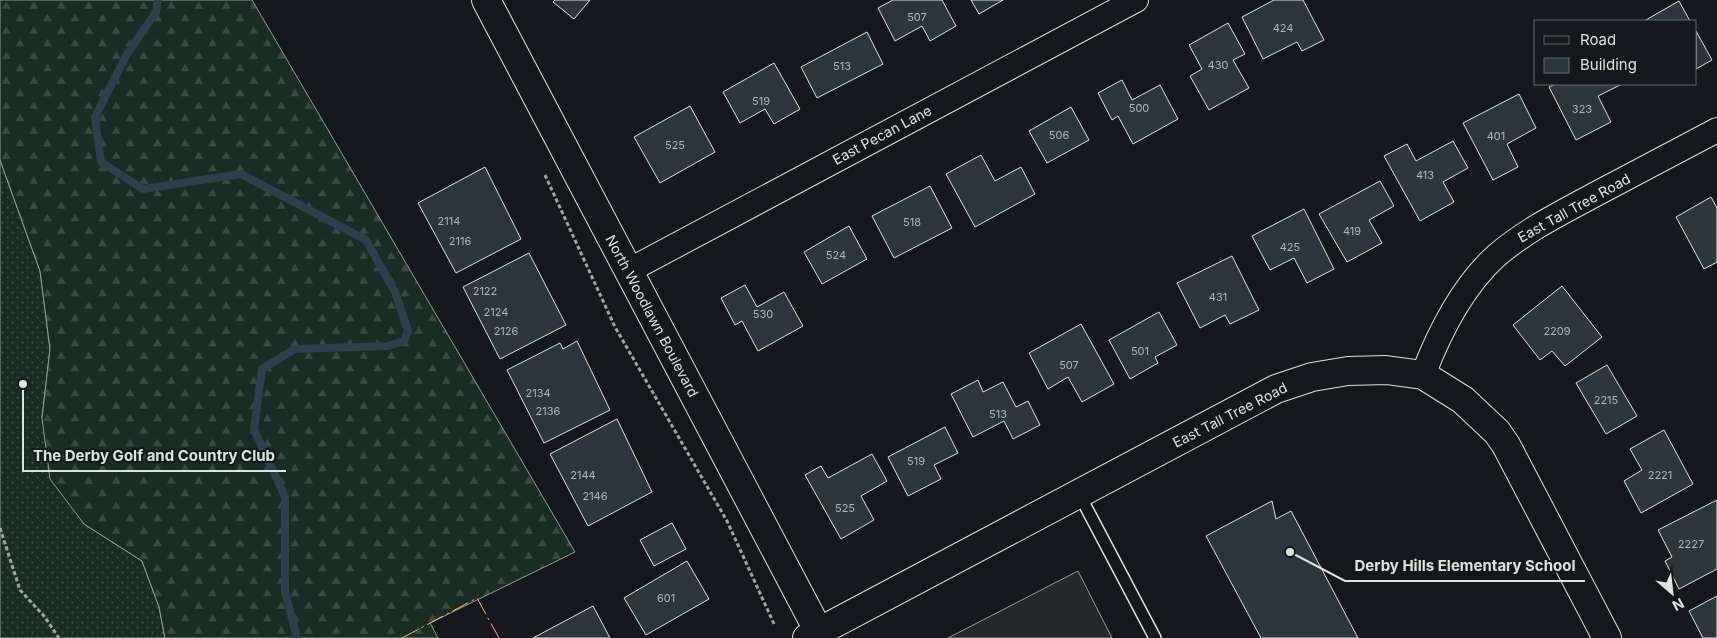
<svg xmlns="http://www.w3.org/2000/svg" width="1717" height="638" viewBox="0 0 1717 638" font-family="Inter,sans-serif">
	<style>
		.grass { fill: url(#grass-dots); stroke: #939e99 }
		.forest { fill: url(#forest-firs); stroke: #939e99 }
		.parking { fill: #24282b; stroke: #939e99 }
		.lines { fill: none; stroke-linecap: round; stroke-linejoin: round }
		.stream { stroke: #2f3f4d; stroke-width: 8 }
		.building { fill: #2c363c; stroke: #d8e6dc }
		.lane-casing { stroke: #d8e6dc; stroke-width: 14 }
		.street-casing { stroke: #d8e6dc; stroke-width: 26 }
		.secondary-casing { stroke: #d8e6dc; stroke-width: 30 }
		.path { stroke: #9da8a2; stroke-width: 3; stroke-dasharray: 4 2.5; stroke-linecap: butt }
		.lane { stroke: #14181c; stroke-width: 11 }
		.street { stroke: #14181c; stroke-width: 24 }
		.secondary { stroke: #14181c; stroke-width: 28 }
		.power { stroke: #ffb74d; stroke-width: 1; stroke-dasharray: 18 4 2.5 4; stroke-linecap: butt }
		.labels { text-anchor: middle; stroke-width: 4; stroke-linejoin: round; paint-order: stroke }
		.number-label { font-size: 11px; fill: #adbab4 }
		.street-label { font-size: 14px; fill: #d8e6dc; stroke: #14181c }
		.leader { fill: none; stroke: #d8e6dc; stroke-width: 2 }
		.callout-dot { fill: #d8e6dc; stroke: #14181c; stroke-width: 2 }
		.callout-label { font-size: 15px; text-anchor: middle; font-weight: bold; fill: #d8e6dc; stroke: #14181c; stroke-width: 4; stroke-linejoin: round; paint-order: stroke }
	</style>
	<defs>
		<pattern id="grass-dots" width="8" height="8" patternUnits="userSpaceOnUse" patternTransform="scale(1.25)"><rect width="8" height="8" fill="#1a2d24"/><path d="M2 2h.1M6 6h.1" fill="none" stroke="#3b4b43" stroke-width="1.8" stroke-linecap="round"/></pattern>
		<pattern id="forest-firs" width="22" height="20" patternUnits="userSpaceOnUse" patternTransform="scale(1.25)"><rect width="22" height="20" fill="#1a2d24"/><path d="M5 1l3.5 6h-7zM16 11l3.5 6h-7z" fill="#3b4b43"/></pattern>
	</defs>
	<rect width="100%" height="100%" fill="#14181c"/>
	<polygon class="grass" points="0,160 40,271 50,349 42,417 84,524 142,561 159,607 165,638 0,638"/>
	<polygon class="forest" points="0,0 252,0 575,552 430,623 438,638 165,638 159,607 142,561 84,524 50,479 42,418 50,349 40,271 0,160"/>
	<polygon class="parking" points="1078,571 1112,638 948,638"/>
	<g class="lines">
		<polyline class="stream" points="158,0 156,12 127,54 95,117 101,162 143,189 241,174 366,240 395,292 408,331 404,341 388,346 295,349 262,369 254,429 285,497 285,592 297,638"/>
	</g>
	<g class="building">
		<polygon points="555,0 590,0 574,19 553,2"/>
		<polygon points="893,0 942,0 956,26 930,41 922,26 895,41 878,8"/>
		<polygon points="971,0 1003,0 979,14"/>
		<polygon points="1274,0 1303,0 1324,40 1302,51 1297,42 1263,59 1242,17"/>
		<polygon points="1679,1 1690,21 1644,21"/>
		<polygon points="1228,23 1245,54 1233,60 1249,88 1209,110 1190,76 1202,69 1189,45"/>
		<polygon points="1696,31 1712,60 1696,69"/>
		<polygon points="867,32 883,64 817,98 801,67"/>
		<polygon points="774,63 800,109 774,124 765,109 740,123 723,92"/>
		<polygon points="1122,80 1132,100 1160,85 1178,119 1133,144 1118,116 1112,120 1098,93"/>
		<polygon points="1555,84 1622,84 1598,96 1611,122 1576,140 1549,87"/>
		<polygon points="1519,94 1536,128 1507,144 1518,167 1493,180 1463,123"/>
		<polygon points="690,106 715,152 660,183 634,137"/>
		<polygon points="1071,107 1089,140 1047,163 1029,131"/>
		<polygon points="1453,141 1468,168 1443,182 1454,202 1420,221 1384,156 1407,144 1416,161"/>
		<polygon points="981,155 995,181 1021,167 1035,194 975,227 946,174"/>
		<polygon points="485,167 521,239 456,273 418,203"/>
		<polygon points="1380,181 1394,206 1369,220 1382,243 1347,262 1319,214"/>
		<polygon points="930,186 952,228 894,258 872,216"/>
		<polygon points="1711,197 1717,208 1717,262 1704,269 1676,217"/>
		<polygon points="1304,209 1334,269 1307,283 1294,258 1270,270 1252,236"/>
		<polygon points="849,226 867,259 822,284 804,252"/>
		<polygon points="529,253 566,325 500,359 463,287"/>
		<polygon points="1232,256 1259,310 1230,324 1225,315 1200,328 1177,283"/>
		<polygon points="745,285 757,307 784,292 803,326 758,351 742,321 735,325 721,298"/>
		<polygon points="1562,286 1602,337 1565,366 1552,351 1540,360 1513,325"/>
		<polygon points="1159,312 1177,345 1155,357 1158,363 1130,379 1109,340"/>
		<polygon points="1081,324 1114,384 1082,402 1068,377 1048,389 1029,353"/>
		<polygon points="577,341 610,410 544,443 507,370 560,343 563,349"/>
		<polygon points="1607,365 1637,416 1606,434 1576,383"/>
		<polygon points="978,380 983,392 1003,382 1016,407 1028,401 1040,425 1013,439 1004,421 973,437 951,394"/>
		<polygon points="617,419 652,492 588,526 550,454"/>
		<polygon points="945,427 958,453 934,465 941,479 908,496 888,457"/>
		<polygon points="1664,430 1693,484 1641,513 1624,481 1642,470 1630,449"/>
		<polygon points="872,454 887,481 861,496 874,520 841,539 805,475 821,466 828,478"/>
		<polygon points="1717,500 1717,569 1679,589 1665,561 1672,557 1658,530"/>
		<polygon points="1272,501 1276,519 1291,511 1358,638 1261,638 1206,536"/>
		<polygon points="672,523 686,549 654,566 640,540"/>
		<polygon points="687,561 709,599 646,635 624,598"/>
		<polygon points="1717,596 1717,638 1703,638 1689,611"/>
		<polygon points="593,606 610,638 533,638"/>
	</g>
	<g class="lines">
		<defs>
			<polyline id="lane" points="1079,494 1155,638"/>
			<g id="street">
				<polyline points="628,271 1136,0"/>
				<path d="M1423,375C1439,333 1462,287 1496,256C1526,230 1561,213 1596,194C1636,173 1677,151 1717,130"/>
			</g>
			<g id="secondary">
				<polyline points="486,0 819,632"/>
				<polyline points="807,638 1276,389 1312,377 1348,371 1386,370 1423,375 1463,400 1497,432 1506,445 1607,638"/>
			</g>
		</defs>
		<use href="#lane" class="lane-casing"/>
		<use href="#street" class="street-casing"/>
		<use href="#secondary" class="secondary-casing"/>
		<g class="path">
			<polyline points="545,175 615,327 727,521 775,626"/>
			<polyline points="0,528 20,590 44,616 59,638"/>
		</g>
		<use href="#lane" class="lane"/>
		<use href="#street" class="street"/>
		<use href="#secondary" class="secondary"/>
		<polyline class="power" points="402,638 477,598 499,638"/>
	</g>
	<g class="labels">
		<g class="number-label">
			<text x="917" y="21">507</text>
			<text x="1283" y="32">424</text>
			<text x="1218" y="69">430</text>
			<text x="842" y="70">513</text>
			<text x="761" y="105">519</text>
			<text x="1139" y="112">500</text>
			<text x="1582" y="113">323</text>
			<text x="1059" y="139">506</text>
			<text x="1496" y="140">401</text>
			<text x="675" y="149">525</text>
			<text x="1425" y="179">413</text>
			<text x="449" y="225">2114</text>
			<text x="912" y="226">518</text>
			<text x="1352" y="235">419</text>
			<text x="460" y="245">2116</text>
			<text x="1290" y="251">425</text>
			<text x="836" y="259">524</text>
			<text x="485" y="295">2122</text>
			<text x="1218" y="301">431</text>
			<text x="496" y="316">2124</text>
			<text x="763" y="318">530</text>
			<text x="506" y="335">2126</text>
			<text x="1557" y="335">2209</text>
			<text x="1140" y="355">501</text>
			<text x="1069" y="369">507</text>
			<text x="538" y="397">2134</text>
			<text x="1606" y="404">2215</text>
			<text x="548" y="415">2136</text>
			<text x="998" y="418">513</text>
			<text x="916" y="465">519</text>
			<text x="583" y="479">2144</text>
			<text x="1660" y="479">2221</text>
			<text x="595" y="500">2146</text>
			<text x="845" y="512">525</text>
			<text x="1691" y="548">2227</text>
			<text x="666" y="602">601</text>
		</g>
		<g class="street-label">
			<text transform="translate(882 135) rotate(-28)" y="5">East Pecan Lane</text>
			<text transform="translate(1574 208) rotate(-29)" y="5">East Tall Tree Road</text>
			<text transform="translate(652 316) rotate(62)" y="5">North Woodlawn Boulevard</text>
			<text transform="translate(1230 415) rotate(-27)" y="5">East Tall Tree Road</text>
		</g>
	</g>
	<path class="leader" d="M23 384L23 471H286M1290 552L1345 581H1585"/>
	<g class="callout-dot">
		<circle cx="23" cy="384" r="5"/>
		<circle cx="1290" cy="552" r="5"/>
	</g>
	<g class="callout-label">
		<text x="154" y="461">The Derby Golf and Country Club</text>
		<text x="1465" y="571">Derby Hills Elementary School</text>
	</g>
	<rect x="1534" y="20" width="162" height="65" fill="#14181c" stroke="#626a69"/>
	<rect x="1544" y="36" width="25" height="8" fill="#14181c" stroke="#626a69"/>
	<text x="1580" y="45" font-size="15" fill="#d8e6dc">Road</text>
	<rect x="1544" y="58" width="25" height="15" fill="#2c363c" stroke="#626a69"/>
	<text x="1580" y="70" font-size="15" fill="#d8e6dc">Building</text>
	<g transform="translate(1672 593) rotate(152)" stroke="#14181c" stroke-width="4" paint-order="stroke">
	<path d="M0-4L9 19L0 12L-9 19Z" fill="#d8e6dc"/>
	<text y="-8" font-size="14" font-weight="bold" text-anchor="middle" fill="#d8e6dc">N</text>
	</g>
</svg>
